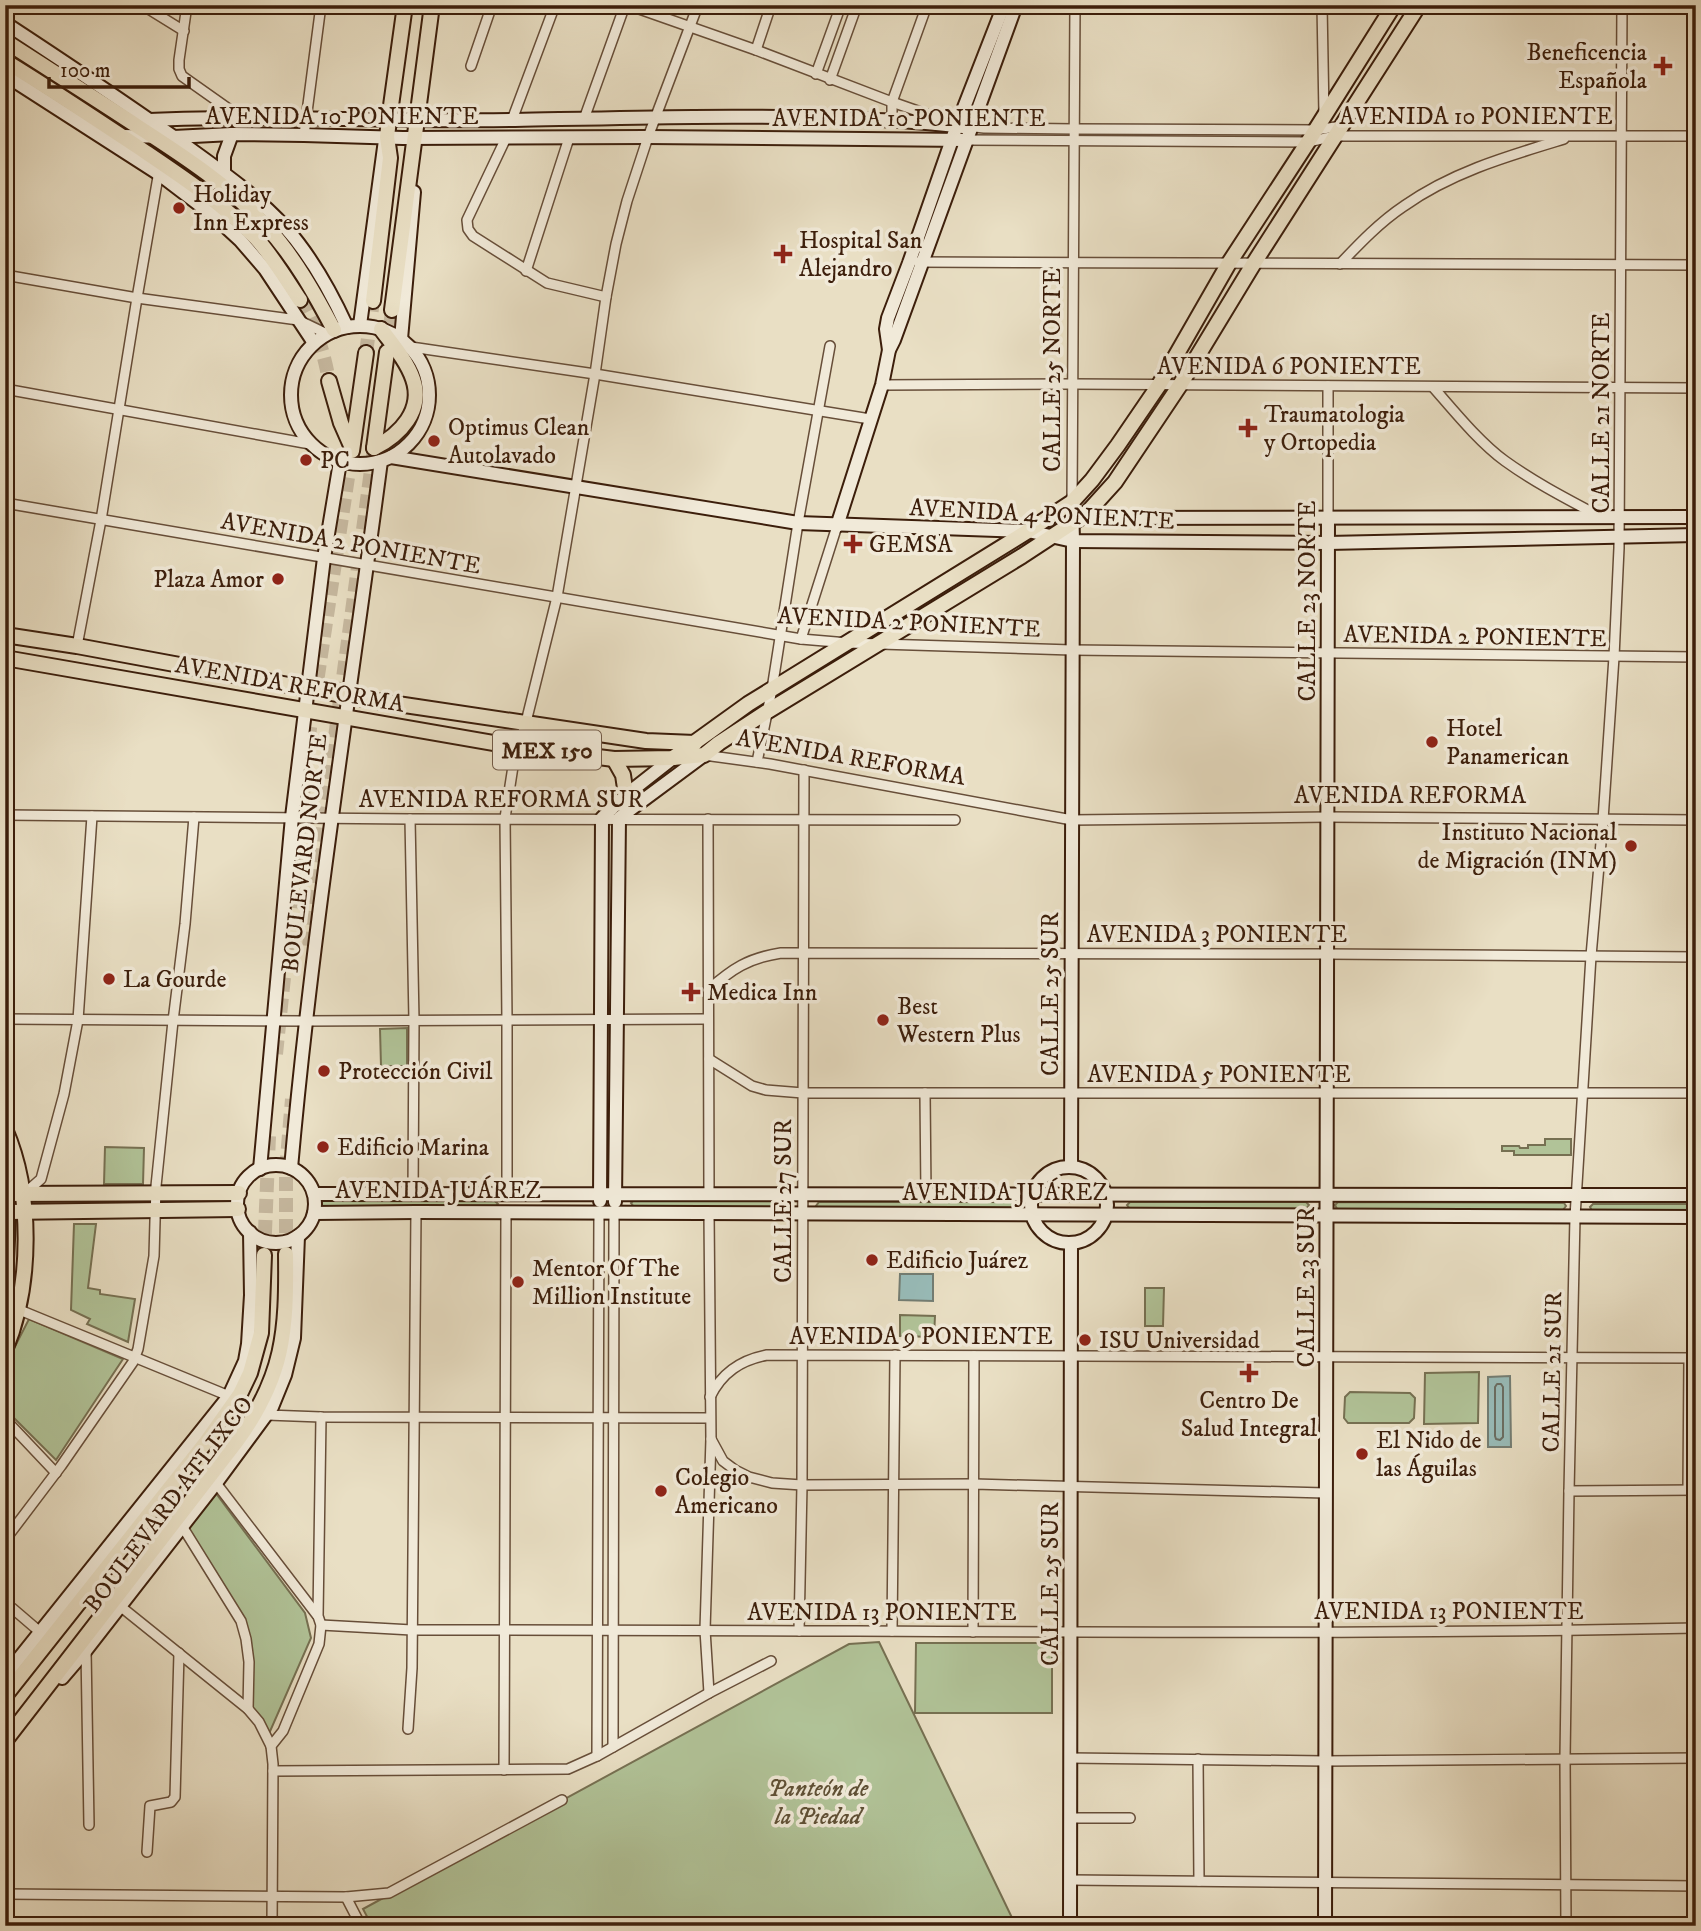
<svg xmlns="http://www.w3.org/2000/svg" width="1701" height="1931" viewBox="0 0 1701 1931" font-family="'IM FELL DW Pica',serif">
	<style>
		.green { fill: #b1c398; stroke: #767052; stroke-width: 2 }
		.water { fill: #98bcb9; stroke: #737d73; stroke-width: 2 }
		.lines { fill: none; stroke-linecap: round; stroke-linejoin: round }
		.shore { stroke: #6a6d62; stroke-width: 2 }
		.primary-tunnel { stroke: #c6b89f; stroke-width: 14; stroke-dasharray: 14 7; stroke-linecap: butt }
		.street-casing { stroke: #674e39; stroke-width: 12 }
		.secondary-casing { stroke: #3c1e0b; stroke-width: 16 }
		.primary-casing { stroke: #3c1e0b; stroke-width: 18 }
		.street { stroke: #f1ead9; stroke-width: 9 }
		.secondary { stroke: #f1ead9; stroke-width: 12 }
		.primary { stroke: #e9dfc4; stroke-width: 14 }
		.poi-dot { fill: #8f2418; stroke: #f1ead9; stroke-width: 2.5 }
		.labels { text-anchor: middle; stroke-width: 7; stroke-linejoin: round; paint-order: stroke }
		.shield { fill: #f1ead9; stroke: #725b49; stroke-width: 2 }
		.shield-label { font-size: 23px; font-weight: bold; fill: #3c1e0b }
		.poi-label { font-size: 24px; fill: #3c1e0b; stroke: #f1ead9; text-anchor: start }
		.street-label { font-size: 24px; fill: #3c1e0b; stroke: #f1ead9 }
		.park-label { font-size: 24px; font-style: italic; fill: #5f5035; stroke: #f1ead9 }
	</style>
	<rect width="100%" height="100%" fill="#e9dfc4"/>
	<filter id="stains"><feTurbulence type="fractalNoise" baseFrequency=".00286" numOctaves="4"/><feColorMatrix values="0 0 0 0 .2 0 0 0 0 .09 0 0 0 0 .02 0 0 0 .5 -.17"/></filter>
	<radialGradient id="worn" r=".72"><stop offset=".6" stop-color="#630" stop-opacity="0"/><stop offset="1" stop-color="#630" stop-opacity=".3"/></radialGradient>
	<g class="green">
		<polygon points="407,1028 407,1066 381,1066 380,1029"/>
		<polygon points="1545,1139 1571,1139 1571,1155 1514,1155 1514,1151 1502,1151 1502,1146 1519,1146 1520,1148 1528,1148 1528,1145 1545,1145"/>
		<polygon points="105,1147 144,1148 143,1184 104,1184"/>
		<polygon points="323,1200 495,1201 498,1204 495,1207 322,1206 320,1204"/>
		<polygon points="634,1200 786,1200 789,1203 785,1207 634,1207 631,1203"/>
		<polygon points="819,1202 1013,1202 1015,1205 1012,1208 818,1208 816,1206"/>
		<polygon points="1130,1202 1306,1202 1309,1205 1306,1209 1130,1209 1127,1205"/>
		<polygon points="1338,1202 1564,1203 1566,1206 1563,1210 1337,1209 1335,1205"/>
		<polygon points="1593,1204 1696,1204 1696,1211 1592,1211 1590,1207"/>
		<polygon points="74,1224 96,1224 88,1288 100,1290 100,1294 135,1299 128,1342 87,1324 90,1319 71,1310"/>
		<polygon points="1145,1288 1164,1288 1163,1326 1145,1326"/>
		<polygon points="900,1315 935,1316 934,1337 900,1336"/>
		<polygon points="29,1319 123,1359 56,1460 5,1409 5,1366"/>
		<polygon points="1479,1372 1478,1423 1424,1424 1425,1373"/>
		<polygon points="1350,1392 1410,1393 1415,1398 1414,1418 1409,1423 1348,1423 1344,1418 1345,1397"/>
		<polygon points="215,1492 305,1613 311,1638 268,1736 252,1713 246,1629 185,1527"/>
		<polygon points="879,1642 1016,1926 372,1926 363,1909 849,1644"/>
		<polygon points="916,1643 1052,1643 1052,1713 915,1713"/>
	</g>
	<g class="water">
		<polygon points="900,1274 933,1274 933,1301 899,1300"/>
		<polygon points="1510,1376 1511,1447 1488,1447 1488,1377"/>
	</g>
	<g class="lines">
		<polygon class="shore" points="1497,1384 1501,1384 1503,1387 1503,1437 1500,1440 1496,1439 1495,1436 1495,1387"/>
		<g class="primary-tunnel">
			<path d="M300,300C315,325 324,352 329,381"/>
			<polyline points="388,347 392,310"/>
			<polyline points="366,353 373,301"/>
			<polyline points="309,946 324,819 374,448"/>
			<polyline points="276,1054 310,728 352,451"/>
			<polyline points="286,1254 286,1170 292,1099"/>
			<polyline points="264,1255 269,1136"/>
		</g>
		<defs>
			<g id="street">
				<polyline points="142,5 184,31"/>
				<polyline points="187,5 179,60 179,69 182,76 240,117"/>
				<polyline points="628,5 756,50 892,102 949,122"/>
				<polyline points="1322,5 1324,115"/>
				<polyline points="756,50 771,5"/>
				<polyline points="471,66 492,5"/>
				<polyline points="816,74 841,5"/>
				<polyline points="830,80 857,5"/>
				<polyline points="584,119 625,5"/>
				<polyline points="512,120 555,5"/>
				<polyline points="892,120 892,102 927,5"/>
				<polyline points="966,126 984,128 1074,129 1316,130 1342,126"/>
				<polyline points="304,135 321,5"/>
				<polyline points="506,138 467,220 468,229 473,236 547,283 606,297"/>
				<polyline points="966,140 1308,142 1335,136 1696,136"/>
				<polyline points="918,262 1696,265"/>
				<path d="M1340,264C1360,243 1380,222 1404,206C1452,172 1508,156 1564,139"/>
				<polyline points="526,271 569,138"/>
				<polyline points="5,275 137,298 298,320 327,334"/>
				<polyline points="411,347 595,374 870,419"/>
				<polyline points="882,385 1073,384 1696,388"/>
				<path d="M1433,387C1454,411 1479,442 1505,461C1534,482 1567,499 1599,516"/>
				<polyline points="5,389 310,444"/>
				<polyline points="1072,502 1075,5"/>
				<polyline points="5,503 801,639 848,643 1072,650 1696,657"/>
				<polyline points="1328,518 1328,386"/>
				<polyline points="801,639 837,526"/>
				<polyline points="77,646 101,520 137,298 159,171"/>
				<polyline points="704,755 770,764 1072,820 1328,817 1696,820"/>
				<polyline points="757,762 772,689 798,523 830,346"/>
				<polyline points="5,815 410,819 955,820"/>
				<polyline points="410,819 414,1020 413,1194"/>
				<polyline points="708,819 709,1194"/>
				<path d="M708,990C732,969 748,958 781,953L1327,954L1696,957"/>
				<polyline points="5,1019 305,1021 708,1019"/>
				<polyline points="709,1059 752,1086 766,1090 803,1093 1696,1093"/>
				<polyline points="925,1093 926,1195"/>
				<polyline points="25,1193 41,1179 64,1094 78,1020 92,816"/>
				<polyline points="507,1194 507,1020 505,818 514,760 526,722 557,597 595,374 606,297 616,244 627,201 648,137 698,5"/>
				<polyline points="5,1304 229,1396"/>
				<path d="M710,1397C722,1372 741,1360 767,1355L1696,1358"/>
				<polyline points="267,1415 321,1417 710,1418"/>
				<polyline points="5,1419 56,1473"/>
				<polyline points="711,1439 723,1461 735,1470 749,1477 772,1483 802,1485 974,1484 1325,1493"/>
				<polyline points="216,1483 317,1615"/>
				<polyline points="1688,1490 1689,1358"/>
				<polyline points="1569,1491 1696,1490"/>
				<polyline points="182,1526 241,1621 246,1639 249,1662 248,1709"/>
				<polyline points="5,1540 61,1466 133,1362 138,1349 154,1256 156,1186 173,1021 185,924 194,817"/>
				<polyline points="5,1605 12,1608 40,1632"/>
				<polyline points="120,1606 248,1709 259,1722 271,1746"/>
				<path d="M321,1625L412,1630C840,1629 1268,1637 1696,1628"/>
				<polyline points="799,1631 802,1485 804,770"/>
				<polyline points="892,1631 895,1355"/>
				<polyline points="973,1632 974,1356"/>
				<polyline points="86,1650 89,1825"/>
				<polyline points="709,1693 705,1630 711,1439 709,1213"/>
				<polyline points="408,1729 412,1668 416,1212"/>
				<polyline points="613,1747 614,1213"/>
				<polyline points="597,1756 599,1213"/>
				<polyline points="1070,1758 1325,1761 1696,1758"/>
				<polyline points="1198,1759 1199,1881"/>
				<polyline points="504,1770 506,1213"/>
				<polyline points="273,1771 568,1769 597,1756 709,1693 771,1661"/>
				<polyline points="1070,1818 1130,1818"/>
				<polyline points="147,1852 150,1806 171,1802 175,1797 179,1653"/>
				<polyline points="1070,1880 1696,1886"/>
				<polyline points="5,1894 346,1897 389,1893 562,1800"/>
				<polyline points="346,1897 361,1926"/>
				<polyline points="272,1926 273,1764 271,1746 283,1731 319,1644 321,1625 318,1616 321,1417"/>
				<polyline points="1566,1926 1565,1758 1569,1491 1575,1217 1591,956 1603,820 1614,657 1619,548 1622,5"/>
			</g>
			<g id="secondary">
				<path d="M5,23C63,61 121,100 178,140C215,167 254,193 285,227C311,256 331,292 347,327"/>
				<polyline points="5,75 159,174 214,216 240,240 265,269 314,343"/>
				<path d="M129,121C258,114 386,122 515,120C619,118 723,115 828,118C875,120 923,121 970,128"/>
				<polyline points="122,136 174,137 232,134 304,135 403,138 648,137 966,140"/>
				<polyline points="224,173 224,156 232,134"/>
				<polyline points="360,325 385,140"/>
				<circle cx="360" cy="395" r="69"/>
				<polyline points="401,339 414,192"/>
				<polyline points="889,350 886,329 888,318 909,263 956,128 1004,5"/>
				<polyline points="391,457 798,523 1028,531 1073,541 1328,543 1696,535"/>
				<polyline points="1077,518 1696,517"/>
				<polyline points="837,526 882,385 889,350 894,340 1016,5"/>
				<circle cx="276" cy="1204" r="39"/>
				<polyline points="1071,1167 1073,541 1072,502"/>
				<circle cx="1069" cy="1205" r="38"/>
				<path d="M291,1168C312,931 350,697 381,461"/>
				<polyline points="260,1169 292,817 324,558 340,462"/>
				<polyline points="314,1194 1696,1195"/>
				<polyline points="600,1201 602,818 626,795 673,758"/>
				<polyline points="615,1202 619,818 704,755"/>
				<polyline points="314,1213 416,1212 1696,1217"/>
				<polyline points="5,1676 229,1396 245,1361 248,1344 251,1295 250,1232"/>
				<polyline points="62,1678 86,1650 216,1483 272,1407 285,1375 294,1338 298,1236"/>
				<polyline points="1070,1926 1071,1243"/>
				<polyline points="1325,1926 1328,518"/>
			</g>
			<g id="primary">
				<path d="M5,41C50,70 96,99 140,128C185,157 232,188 267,227C295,258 315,294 334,330"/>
				<path d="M5,61C51,89 96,119 141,149C181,176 222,203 256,238C273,257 286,279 300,300"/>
				<polyline points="373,301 390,158 387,137 389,120 405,5"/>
				<polyline points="392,310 432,5"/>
				<polyline points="329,381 341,423 352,448"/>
				<path d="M374,448C400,435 424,410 413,379C407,361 392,344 381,329"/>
				<polyline points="374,448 387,352"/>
				<polyline points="352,451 366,353"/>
				<polyline points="5,635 77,646 364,699 646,741 695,743"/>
				<polyline points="5,658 517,747 614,759 673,758 704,755 719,743 768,711 1022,556 1086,514 1115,482 1180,385 1254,263 1419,5"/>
				<polyline points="673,758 748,704 1028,531 1072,502 1092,480 1118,445 1159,385 1229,263 1308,142 1394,5"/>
				<polyline points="614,759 623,775 626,795"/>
				<path d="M5,1129C33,1193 32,1286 5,1350"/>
				<polyline points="7,1212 238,1209"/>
				<polyline points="5,1283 8,1218 5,1194 239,1193"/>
				<polyline points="5,1696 206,1442 240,1394 250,1373 261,1333 264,1255"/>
				<path d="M5,1741L237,1441C284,1376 287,1332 286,1254"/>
			</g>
		</defs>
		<use href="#street" class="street-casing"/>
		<use href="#secondary" class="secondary-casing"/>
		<use href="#primary" class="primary-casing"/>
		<use href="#street" class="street"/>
		<use href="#secondary" class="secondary"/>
		<use href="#primary" class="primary"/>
	</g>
	<g class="poi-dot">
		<path d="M1659.5 55.5h7v7h7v7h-7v7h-7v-7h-7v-7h7z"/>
		<circle cx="179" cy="208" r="7"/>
		<path d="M779.5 243.5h7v7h7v7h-7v7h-7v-7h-7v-7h7z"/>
		<path d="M1244.5 417.5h7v7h7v7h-7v7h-7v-7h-7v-7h7z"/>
		<circle cx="434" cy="441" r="7"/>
		<circle cx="306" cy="460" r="7"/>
		<path d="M849.5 533.5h7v7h7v7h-7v7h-7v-7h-7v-7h7z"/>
		<circle cx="278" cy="579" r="7"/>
		<circle cx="1432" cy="742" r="7"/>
		<circle cx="1631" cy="846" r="7"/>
		<circle cx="109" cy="979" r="7"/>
		<path d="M687.5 981.5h7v7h7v7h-7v7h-7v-7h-7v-7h7z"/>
		<circle cx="883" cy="1020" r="7"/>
		<circle cx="324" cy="1071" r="7"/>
		<circle cx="323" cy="1147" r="7"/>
		<circle cx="872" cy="1260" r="7"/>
		<circle cx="518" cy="1282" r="7"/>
		<circle cx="1085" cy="1340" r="7"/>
		<path d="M1245.5 1362.5h7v7h7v7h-7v7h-7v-7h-7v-7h7z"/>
		<circle cx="1362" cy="1454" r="7"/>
		<circle cx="661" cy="1491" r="7"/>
	</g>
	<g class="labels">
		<rect class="shield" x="493" y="730.5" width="108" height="39" rx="5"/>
		<g class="shield-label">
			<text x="547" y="758">MEX 150</text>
		</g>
		<g class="poi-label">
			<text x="1647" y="60" text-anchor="end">Beneficencia<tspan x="1647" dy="28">Española</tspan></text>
			<text x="193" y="202">Holiday<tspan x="193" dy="28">Inn Express</tspan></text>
			<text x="799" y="248">Hospital San<tspan x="799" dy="28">Alejandro</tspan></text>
			<text x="1264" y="422">Traumatologia<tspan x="1264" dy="28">y Ortopedia</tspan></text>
			<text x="448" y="435">Optimus Clean<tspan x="448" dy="28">Autolavado</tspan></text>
			<text x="320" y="468">PC</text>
			<text x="869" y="552">GEMSA</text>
			<text x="264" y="587" text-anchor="end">Plaza Amor</text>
			<text x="1446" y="736">Hotel<tspan x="1446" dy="28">Panamerican</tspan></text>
			<text x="1617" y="840" text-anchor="end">Instituto Nacional<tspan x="1617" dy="28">de Migración (INM)</tspan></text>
			<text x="123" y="987">La Gourde</text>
			<text x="707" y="1000">Medica Inn</text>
			<text x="897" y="1014">Best<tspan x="897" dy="28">Western Plus</tspan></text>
			<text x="338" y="1079">Protección Civil</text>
			<text x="337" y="1155">Edificio Marina</text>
			<text x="886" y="1268">Edificio Juárez</text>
			<text x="532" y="1276">Mentor Of The<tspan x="532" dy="28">Million Institute</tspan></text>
			<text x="1099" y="1348">ISU Universidad</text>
			<text x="1249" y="1408" text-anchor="middle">Centro De<tspan x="1249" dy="28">Salud Integral</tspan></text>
			<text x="1376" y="1448">El Nido de<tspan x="1376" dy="28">las Águilas</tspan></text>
			<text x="675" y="1485">Colegio<tspan x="675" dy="28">Americano</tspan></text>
		</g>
		<g class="street-label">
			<text x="342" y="124">AVENIDA 10 PONIENTE</text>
			<text x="1476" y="124">AVENIDA 10 PONIENTE</text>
			<text x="909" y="126">AVENIDA 10 PONIENTE</text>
			<text x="1289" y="374">AVENIDA 6 PONIENTE</text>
			<text transform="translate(1052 370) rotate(-90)" y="8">CALLE 25 NORTE</text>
			<text transform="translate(1601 413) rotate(-90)" y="8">CALLE 21 NORTE</text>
			<text transform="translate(1042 514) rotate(3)" y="8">AVENIDA 4 PONIENTE</text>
			<text transform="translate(351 543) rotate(10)" y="8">AVENIDA 2 PONIENTE</text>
			<text transform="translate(1307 601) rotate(-90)" y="8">CALLE 23 NORTE</text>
			<text transform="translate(909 622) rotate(3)" y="8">AVENIDA 2 PONIENTE</text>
			<text transform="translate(1475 636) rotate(1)" y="8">AVENIDA 2 PONIENTE</text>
			<text transform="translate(290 684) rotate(10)" y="8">AVENIDA REFORMA</text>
			<text transform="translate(851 757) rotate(10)" y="8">AVENIDA REFORMA</text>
			<text x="1410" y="803">AVENIDA REFORMA</text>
			<text x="501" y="807">AVENIDA REFORMA SUR</text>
			<text transform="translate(304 853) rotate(-83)" y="8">BOULEVARD NORTE</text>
			<text x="1217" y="942">AVENIDA 3 PONIENTE</text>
			<text transform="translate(1050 994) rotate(-90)" y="8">CALLE 25 SUR</text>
			<text x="1219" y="1082">AVENIDA 5 PONIENTE</text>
			<text x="438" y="1198">AVENIDA JUÁREZ</text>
			<text x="1005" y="1200">AVENIDA JUÁREZ</text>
			<text transform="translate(783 1201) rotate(-90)" y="8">CALLE 27 SUR</text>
			<text transform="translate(1306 1287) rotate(-90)" y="8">CALLE 23 SUR</text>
			<text x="921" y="1344">AVENIDA 9 PONIENTE</text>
			<text transform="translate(1552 1372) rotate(-89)" y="8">CALLE 21 SUR</text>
			<text transform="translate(168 1504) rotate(-53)" y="8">BOULEVARD ATLIXCO</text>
			<text transform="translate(1050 1584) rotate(-90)" y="8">CALLE 25 SUR</text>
			<text x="1449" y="1619">AVENIDA 13 PONIENTE</text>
			<text x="882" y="1620">AVENIDA 13 PONIENTE</text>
		</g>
		<g class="park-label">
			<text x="818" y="1796">Panteón de<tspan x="818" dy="28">la Piedad</tspan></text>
		</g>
	</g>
	<rect width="1701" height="1931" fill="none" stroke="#e9dfc4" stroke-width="28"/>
	<rect x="7" y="7" width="1687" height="1917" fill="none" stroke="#3c1e0b" stroke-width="3.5"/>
	<rect x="14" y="14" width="1673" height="1903" fill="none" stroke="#3c1e0b" stroke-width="2"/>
	<path d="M49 77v10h140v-10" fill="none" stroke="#3c1e0b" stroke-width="3.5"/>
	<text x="60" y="77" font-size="21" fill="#3c1e0b" stroke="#f1ead9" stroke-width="5" paint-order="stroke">100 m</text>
	<rect width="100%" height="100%" filter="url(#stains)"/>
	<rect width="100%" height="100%" fill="url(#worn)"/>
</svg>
